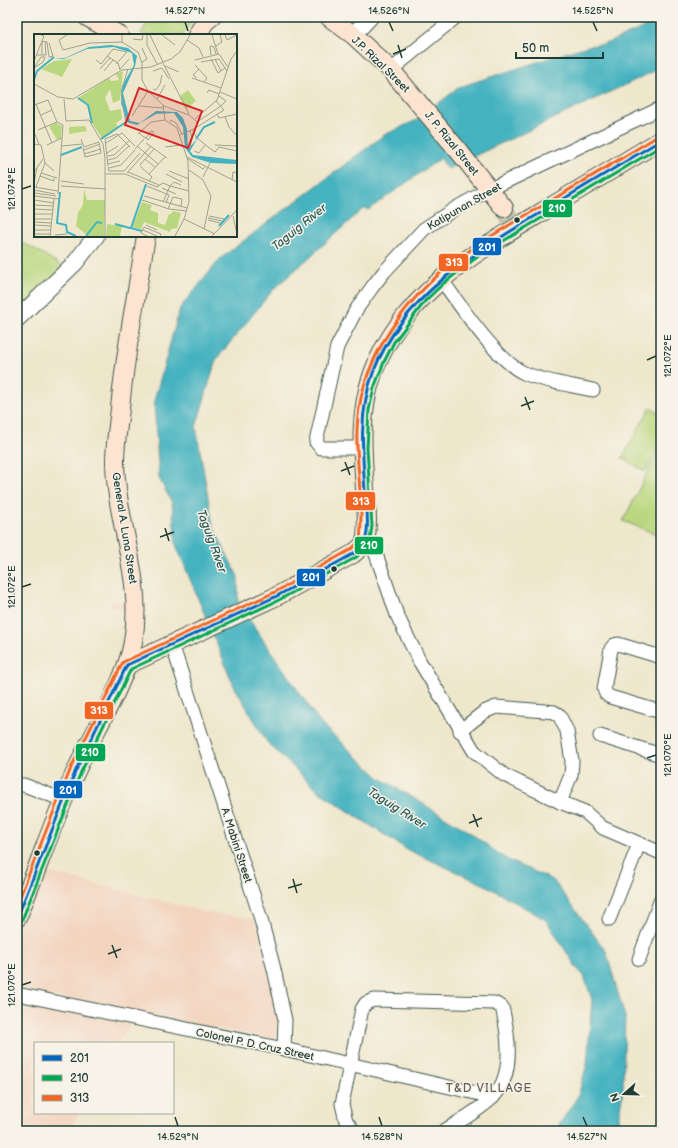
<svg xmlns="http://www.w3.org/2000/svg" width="678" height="1148" viewBox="0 0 678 1148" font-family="'Balsamiq Sans',sans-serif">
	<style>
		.built { fill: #f3d4bf }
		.green { fill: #b9d77e; stroke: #6c8a59 }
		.water { fill: #44b2c0; stroke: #32787a }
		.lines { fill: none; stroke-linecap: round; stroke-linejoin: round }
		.secondary-tunnel { stroke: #c5c5ae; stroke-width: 18; stroke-dasharray: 18 9; stroke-linecap: butt }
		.minor-casing { stroke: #3e564b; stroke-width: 15 }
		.tertiary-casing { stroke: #3e564b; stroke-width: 18 }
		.secondary-casing { stroke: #3e564b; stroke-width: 20 }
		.minor { stroke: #fff; stroke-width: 13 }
		.tertiary { stroke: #fff; stroke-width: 16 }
		.secondary { stroke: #fde4d1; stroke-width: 18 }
		.bus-1-casing { stroke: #f7f3e8; stroke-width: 6 }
		.bus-2-casing { stroke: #f7f3e8; stroke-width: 6 }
		.bus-3-casing { stroke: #f7f3e8; stroke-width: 6 }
		.bus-1 { stroke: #0065bd; stroke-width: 3 }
		.bus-2 { stroke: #00a651; stroke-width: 3 }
		.bus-3 { stroke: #f26522; stroke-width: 3 }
		.ticks { fill: none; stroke: #1f3d34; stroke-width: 1.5 }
		.bus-dot { fill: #1f3d34; stroke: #f7f3e8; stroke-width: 1.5 }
		.labels { text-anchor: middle; stroke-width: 3; stroke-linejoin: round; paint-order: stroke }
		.street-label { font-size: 11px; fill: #1f3d34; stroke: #f7f3e8 }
		.water-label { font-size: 12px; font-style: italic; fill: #285a57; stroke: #f7f3e8 }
		.neighbourhood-label { font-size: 12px; letter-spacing: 1px; fill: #625f57; stroke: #f7f3e8 }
		.inset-river { fill: none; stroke: #44b2c0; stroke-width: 2 }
		.inset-road { fill: none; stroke: #9ca38f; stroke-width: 1 }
		.view { fill: #d62828; fill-opacity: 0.15; stroke: #d62828; stroke-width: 2 }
		.inset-edge { fill: none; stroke: #1f3d34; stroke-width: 2 }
		.line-badge { stroke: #f7f3e8; stroke-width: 1.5 }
		.badge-label { font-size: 11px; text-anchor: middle; font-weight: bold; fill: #fff }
		.neatline { fill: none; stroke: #1f3d34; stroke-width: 1.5 }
		.ticks-label { font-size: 10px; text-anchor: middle; fill: #1f3d34 }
	</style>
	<rect width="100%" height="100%" fill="#f7f3e8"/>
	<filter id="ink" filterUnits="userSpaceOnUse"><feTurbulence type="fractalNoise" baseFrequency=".025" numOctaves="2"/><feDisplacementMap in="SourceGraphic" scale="8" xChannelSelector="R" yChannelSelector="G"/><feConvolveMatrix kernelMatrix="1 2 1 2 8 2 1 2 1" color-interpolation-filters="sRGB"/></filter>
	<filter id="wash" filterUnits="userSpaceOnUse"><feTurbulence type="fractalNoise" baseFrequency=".012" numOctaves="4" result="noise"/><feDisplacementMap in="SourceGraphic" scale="16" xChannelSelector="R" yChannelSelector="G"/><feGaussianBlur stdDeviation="0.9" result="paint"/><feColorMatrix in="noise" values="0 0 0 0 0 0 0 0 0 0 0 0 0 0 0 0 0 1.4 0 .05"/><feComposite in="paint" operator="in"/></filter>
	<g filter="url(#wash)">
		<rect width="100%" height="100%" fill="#efe7cc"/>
		<g class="built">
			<polygon points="112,601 127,604 126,609 111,607"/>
			<polygon points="44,871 205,912 255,919 279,1014 275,1041 203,1025 17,990 17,931"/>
			<polygon points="17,998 130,1023 118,1043 35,1043 35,1113 79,1113 69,1131 17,1131"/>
		</g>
		<g class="green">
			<polygon points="151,17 192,17 194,18 183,35 144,35 141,33"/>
			<polygon points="17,241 31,247 64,267 17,316"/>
			<polygon points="650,408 661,414 661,442 645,471 622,458"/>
			<polygon points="661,445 661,536 623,521"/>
		</g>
		<polygon class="water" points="661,20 661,68 447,169 441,158 368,210 364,208 272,291 216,360 196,427 213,526 238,577 238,603 321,724 380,778 465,829 506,859 553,880 606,951 625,1017 623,1091 618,1121 620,1131 555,1131 578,1096 587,1064 592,1000 584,976 576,967 546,920 487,886 406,849 318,791 267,742 234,686 176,545 172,503 159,478 154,401 180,308 221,258 384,135 419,119 459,87 587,46 605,44"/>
	</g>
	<g filter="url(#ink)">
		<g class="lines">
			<polyline class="secondary-tunnel" points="504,208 511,221"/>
			<defs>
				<g id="minor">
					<polyline points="391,70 456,17"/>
					<path d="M441,279C459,304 497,361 524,373C545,382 571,385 593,390"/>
					<polyline points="362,448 321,448 316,442 337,347 356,310 373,286 384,272 424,229 456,208 490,189 661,108"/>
					<polyline points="366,536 376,554 397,615 407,636 420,662 474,751 504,775 560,802 585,812 603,828 661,853"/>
					<polyline points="172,644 260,916 274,969 285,1020 284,1049"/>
					<polyline points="661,657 618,644 614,645 611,649 604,689 606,694 610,697 661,712"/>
					<polyline points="460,731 484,712 496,707 545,711 554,712 559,715 567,731 572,761 571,775 560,802"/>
					<polyline points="600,736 661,755"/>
					<polyline points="17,785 24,785 63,800"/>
					<polyline points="609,919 639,844"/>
					<polyline points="639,959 661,899"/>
					<polyline points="17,994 284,1049 493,1097"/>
					<path d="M354,1131L346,1121L342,1104L362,1009L366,1003L374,1000L494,1003L502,1007C509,1036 515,1076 492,1098C478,1111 460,1121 444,1131"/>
				</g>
				<g id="tertiary">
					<polyline points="353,35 370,17"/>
					<polyline points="17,319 75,263 96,236"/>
				</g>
				<g id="secondary">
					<polyline points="87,17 119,35"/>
					<polyline points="329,17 353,35 391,70 457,149 504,208"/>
					<polyline points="197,35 205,22 211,17"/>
					<path d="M127,665L277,596L353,554C357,550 364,546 365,541C369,524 366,506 365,489C362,450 359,411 373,373C403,292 478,251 547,209C585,186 623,163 661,140"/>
					<path d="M17,918C38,869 54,817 77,769C94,731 126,682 133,642C144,578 116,523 115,462C115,444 118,427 120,409C125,351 137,293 146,236"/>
				</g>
			</defs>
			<use href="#minor" class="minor-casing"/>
			<use href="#tertiary" class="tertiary-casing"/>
			<use href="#secondary" class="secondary-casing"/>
			<use href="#minor" class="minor"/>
			<use href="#tertiary" class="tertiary"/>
			<use href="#secondary" class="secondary"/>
			<defs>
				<g id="bus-1">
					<path d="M127,665L277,596L353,554C357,550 363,547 365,541C370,525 366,506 365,490C362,451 359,410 373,373C403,294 478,251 547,209C585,186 623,163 661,140"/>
					<polyline points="17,918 76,770 127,665"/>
				</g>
				<polyline id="bus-2" points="22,920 81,772 131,669 279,600 355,558 369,546 372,526 367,448 369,410 374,388 384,362 394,342 426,300 444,283 477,257 661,146"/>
				<path id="bus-3" d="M17,904L71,768L123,662L275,592L350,550L360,541C365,497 352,452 359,408C370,342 418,285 472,249C494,233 518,220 542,206C581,183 620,159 658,136"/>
			</defs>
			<use href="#bus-1" class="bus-1-casing"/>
			<use href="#bus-2" class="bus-2-casing"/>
			<use href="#bus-3" class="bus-3-casing"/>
			<use href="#bus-1" class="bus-1"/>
			<use href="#bus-2" class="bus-2"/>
			<use href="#bus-3" class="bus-3"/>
		</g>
	</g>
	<path class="ticks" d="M185,22L188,31M389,22L393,31M593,22L597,31M398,45L402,58M393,54L406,49M22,189L31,186M647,360L656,356M525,397L530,410M521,406L534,401M345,462L350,475M341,471L354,466M165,528L169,541M160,537L174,532M22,587L31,584M647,758L656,755M473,814L478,827M469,823L482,818M293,879L297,893M288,888L302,884M112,945L117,958M108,954L121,949M22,985L31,982M175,1117L178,1126M379,1117L382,1126M583,1117L587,1126"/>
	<g class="bus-dot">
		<circle cx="517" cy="220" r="3.5"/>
		<circle cx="334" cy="569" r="3.5"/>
		<circle cx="37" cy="853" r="3.5"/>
	</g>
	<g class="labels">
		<g class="street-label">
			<text transform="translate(381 64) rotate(44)" y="4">J.P. Rizal Street</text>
			<text transform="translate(452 143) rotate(51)" y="4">J. P. Rizal Street</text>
			<text transform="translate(464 206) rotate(-30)" y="4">Katipunan Street</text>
			<text transform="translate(125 528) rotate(81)" y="4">General A. Luna Street</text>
			<text transform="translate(237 845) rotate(72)" y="4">A. Mabini Street</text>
			<text transform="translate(255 1044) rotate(12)" y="4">Colonel P. D. Cruz Street</text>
		</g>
		<g class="water-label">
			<text transform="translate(299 227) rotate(-39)" y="4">Taguig River</text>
			<text transform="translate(212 541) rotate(70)" y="4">Taguig River</text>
			<text transform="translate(397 808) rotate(32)" y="4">Taguig River</text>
		</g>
		<g class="neighbourhood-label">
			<text x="489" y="1092">T&amp;D VILLAGE</text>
		</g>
	</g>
	<g transform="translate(34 34)">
		<rect width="203" height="203" fill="#efe7cc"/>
		<path d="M38,25L28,43L7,35L20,27ZM89,37L86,66L79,69L76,55L71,64L76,77L87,75L88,85L82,89L84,93L68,104L58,89L54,70L44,64L75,44L77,47L85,46L82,40ZM154,56L162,67L152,75L146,62ZM22,89L28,92L27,104L23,106L15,92ZM51,92L53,97L35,100V93ZM50,155L53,166H71L70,202H54L42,192L44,179L49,171ZM108,168L118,171L116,176L124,179V189L131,191L135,180H137L139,177L147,179L143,194L137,195L136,198L110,188L107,195L98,193ZM73,190L88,192L86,202H72Z" fill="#b9d77e"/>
		<path d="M77,11L94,14L103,22L101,32L89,59L96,87L106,89L122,77L143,78L149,84L153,95L154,115L163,105L156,117L159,121L203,126V130L177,129L158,123L151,114L149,93L140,79L122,80L103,91L93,88L87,69L88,52L100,31L98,19L80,13L53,15L30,25L21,24H31L55,13Z" fill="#44b2c0"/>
		<path class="inset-river" d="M0,46L3,37L20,23M44,64L54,71L58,89M67,105L92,88M162,105L170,93L181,88M27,121L48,113M26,158L23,189L32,191L33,198L42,202M81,190L96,194M185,192L195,181M108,197L97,194L112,150M52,202L63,188L68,189"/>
		<path class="inset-road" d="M33,1L25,6L29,16L56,9L88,8M88,1V8L104,18L108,29V46L114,57L130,72L155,81L163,88L162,94L146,101M113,1V11L123,30M116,1L129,28M128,1L141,11M178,1L184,20M191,1L193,6L203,1M99,5L108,6L109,1M153,6L165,14L169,23M8,7L13,8L15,23L19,22L15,9M182,12L188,8L186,1M2,21H12L11,7M8,21V8M177,21L176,12L180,13L182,20M73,22L84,29L86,36M177,25L184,39L191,34M181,25L187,37M62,26L67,30L79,15L93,18L82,30M161,26L185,20L194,33M0,27L10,2L7,1M108,28L113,25L108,14M167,28L185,25L193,37M129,29L155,80M161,31L173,44L170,48M131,32L145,38M0,34L9,28L11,23H7M0,34L7,23M66,35L76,24M86,35L95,25M70,37L79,26M119,37L128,34L135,45M158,44L187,54M163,44L159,41L165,35M0,50L24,63L39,65L88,36L117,33L137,25L146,18L156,1M119,55L122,56L126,50L128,41M186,58L203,65M173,59L175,56L185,60M185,62L192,67L187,72M30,65L32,87L55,86L69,110L71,124V202M123,65L131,51M2,70L18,109M0,71L14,66L23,88M129,71L131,86L143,94L154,127L155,168L150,185L141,202M105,72L129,74M183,80L185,84L203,80M7,81L18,76M98,82L114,57M191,83L195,93L203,102M161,85L183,66L197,25L203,17M23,88L29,91L24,160M136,88L137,86L142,89L148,100M163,88L187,72M92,90L87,58L94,35M163,93L190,76L182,67M4,96L23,88M159,96L162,103L174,113L181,118L185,113M0,98L5,110M88,99L101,112M105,99L110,103L112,104L114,106L120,98L117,97L112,104M104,100L117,88L131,86M47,105L50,113L65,108M71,105L83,100L96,113M71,105L74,132M72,109L88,99M112,109L133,124M0,110L7,111L11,129L20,137M13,111L28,104M181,111L202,112M28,112L48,110M103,112L124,130M131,113L147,111M185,113L203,117M49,114L51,123L67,119L65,109M156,114L158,104L156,97M101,115L110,105M50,116L66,110M160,117L165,119L171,111M73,119L84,112M50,120L67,115M74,122L80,121L95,107M153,123L203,148M111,125L121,133M154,125L169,135L171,133M74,126L82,124L95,112M74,130L86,127M106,131L120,115M106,132L118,143L115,147M74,133L75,137H90L106,119M75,134L87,131L101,116M155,136L169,146L177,162L170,195M135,137L155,145M0,138L9,125M94,138L125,151M7,139L23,144M93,139L117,112M72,140H91L123,153L129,149L136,152L129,168M115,140L131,123M132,140L148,148M6,142L20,147V144M169,143L176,129M198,146L199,138L203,139M27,147L50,150M0,149L3,134M27,152L72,155M113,152L135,161L132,169M136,152L155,157M136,152L140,148L147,151M0,153L24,157M2,153L11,129M128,154L142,160M0,156L21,160M0,159L22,162M0,162L25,165M110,162L153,174M0,166L20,169M108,166L135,175L153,177M0,171L19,172M0,175L19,176M134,175L139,163L148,165L147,172M0,180H19M175,182L190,185M199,182L203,200M174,184L188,187M0,185H18M150,185L181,200M174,186L186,189M0,188L18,189M0,191L17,192M112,191L123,196M0,196H17M109,196L123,202M0,200H17M21,201L33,200M16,202L20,165M113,202L107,199L110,193L127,200L126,202M178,202L203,176"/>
		<path class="view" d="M105,54L168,77L154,114L91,91Z"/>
		<rect width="203" height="203" class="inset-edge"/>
	</g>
	<g class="line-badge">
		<rect x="542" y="199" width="31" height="19" rx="4" fill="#00a651"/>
		<rect x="472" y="237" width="30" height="19" rx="4" fill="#0065bd"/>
		<rect x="438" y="253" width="31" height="19" rx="4" fill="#f26522"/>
		<rect x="345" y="491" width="31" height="20" rx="4" fill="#f26522"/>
		<rect x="354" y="536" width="30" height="19" rx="4" fill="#00a651"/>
		<rect x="296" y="568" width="30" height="19" rx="4" fill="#0065bd"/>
		<rect x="84" y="701" width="30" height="19" rx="4" fill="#f26522"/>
		<rect x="75" y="743" width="31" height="19" rx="4" fill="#00a651"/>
		<rect x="53" y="780" width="30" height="19" rx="4" fill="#0065bd"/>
	</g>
	<g class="badge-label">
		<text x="557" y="212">210</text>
		<text x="487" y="251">201</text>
		<text x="454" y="266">313</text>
		<text x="361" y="505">313</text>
		<text x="369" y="549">210</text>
		<text x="311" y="581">201</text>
		<text x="99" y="714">313</text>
		<text x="90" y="756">210</text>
		<text x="68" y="794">201</text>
	</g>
	<rect width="678" height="1148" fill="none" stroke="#f7f3e8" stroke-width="44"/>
	<rect x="34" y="1042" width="140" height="72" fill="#f7f3e8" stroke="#a1aaa0"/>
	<rect x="42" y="1055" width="20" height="6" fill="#0065bd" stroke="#a1aaa0"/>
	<text x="70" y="1062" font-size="12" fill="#1f3d34">201</text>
	<rect x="42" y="1075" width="20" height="6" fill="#00a651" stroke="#a1aaa0"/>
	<text x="70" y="1082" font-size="12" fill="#1f3d34">210</text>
	<rect x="42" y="1095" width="20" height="6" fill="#f26522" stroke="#a1aaa0"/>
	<text x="70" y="1102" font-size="12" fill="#1f3d34">313</text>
	<g transform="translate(624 1094) rotate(250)" stroke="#f7f3e8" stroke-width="3" paint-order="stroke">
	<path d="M0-3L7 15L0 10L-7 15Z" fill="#1f3d34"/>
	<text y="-6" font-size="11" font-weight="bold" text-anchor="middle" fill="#1f3d34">N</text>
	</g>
	<path d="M516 52v6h87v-6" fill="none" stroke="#1f3d34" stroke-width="2"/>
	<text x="522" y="52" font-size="12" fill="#1f3d34" stroke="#f7f3e8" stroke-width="3" paint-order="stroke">50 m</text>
	<rect x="22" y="22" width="634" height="1104" class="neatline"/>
	<g class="ticks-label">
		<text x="185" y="14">14.527°N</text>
		<text x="389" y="14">14.526°N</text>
		<text x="593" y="14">14.525°N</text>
		<text transform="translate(11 189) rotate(-90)" y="4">121.074°E</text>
		<text transform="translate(667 356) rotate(-90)" y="4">121.072°E</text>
		<text transform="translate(11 587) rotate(-90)" y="4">121.072°E</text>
		<text transform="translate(667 755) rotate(-90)" y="4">121.070°E</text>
		<text transform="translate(11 985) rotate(-90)" y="4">121.070°E</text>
		<text x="178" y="1140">14.529°N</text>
		<text x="382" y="1140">14.528°N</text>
		<text x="587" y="1140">14.527°N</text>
	</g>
</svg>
